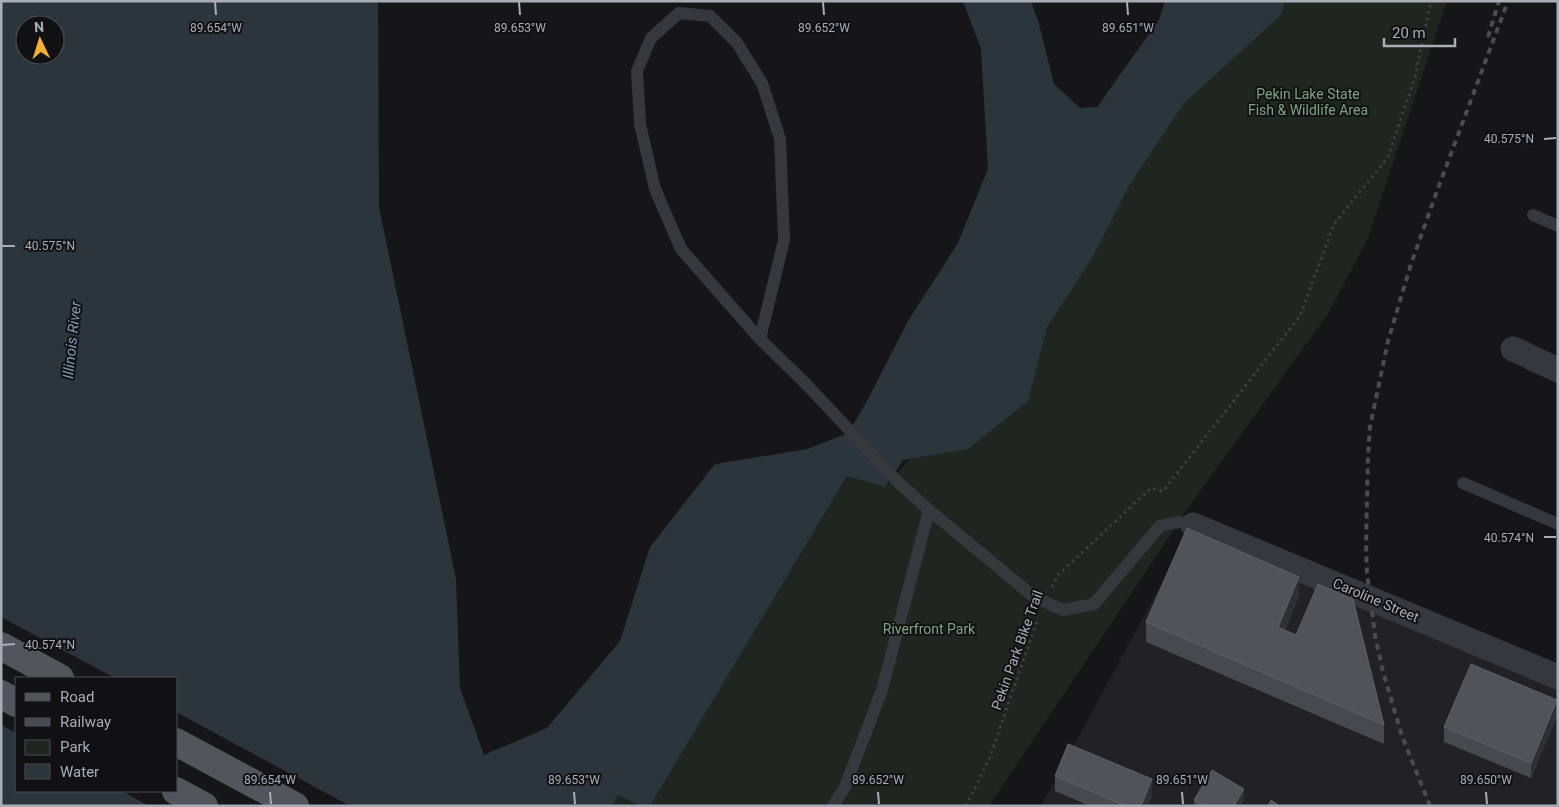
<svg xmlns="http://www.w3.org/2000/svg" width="1559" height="807" viewBox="0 0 1559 807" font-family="Roboto,sans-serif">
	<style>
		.built { fill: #222225 }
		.green { fill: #1e261f }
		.water { fill: #2c353c; fill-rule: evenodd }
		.pier { fill: #161618 }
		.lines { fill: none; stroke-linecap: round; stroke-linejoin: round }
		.path { stroke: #3d3f44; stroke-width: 3; stroke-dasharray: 2.5 4; stroke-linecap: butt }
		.lane { stroke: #37383d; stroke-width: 12 }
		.street { stroke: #37383d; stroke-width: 25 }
		.primary { stroke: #53555c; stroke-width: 28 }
		.rail { stroke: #4a4c52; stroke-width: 4; stroke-dasharray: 6 5; stroke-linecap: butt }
		.wall { fill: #47494d }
		.shaded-wall { fill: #2f3033 }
		.building { fill: #525359; stroke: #5f6168 }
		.ticks { fill: none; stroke: #a8adb8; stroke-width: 2 }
		.labels { text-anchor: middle; stroke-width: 4; stroke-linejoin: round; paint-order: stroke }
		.park-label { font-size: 14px; fill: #7fa381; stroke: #111113 }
		.street-label { font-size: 14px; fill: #a8adb8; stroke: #111113 }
		.water-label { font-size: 15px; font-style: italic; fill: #7f9bb3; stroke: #111113 }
		.ticks-label { font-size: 12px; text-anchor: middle; fill: #a8adb8; stroke: #111113; stroke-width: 4; stroke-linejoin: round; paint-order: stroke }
	</style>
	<rect width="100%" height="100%" fill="#161618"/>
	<polygon class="built" points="1193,525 1558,677 1558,806 1041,806"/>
	<g class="green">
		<polygon points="1193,1 1447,1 1368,238 1328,314 1195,498 989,806 650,806 847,476 885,487 1007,347"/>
		<polygon points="618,795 641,806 612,806"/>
	</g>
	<path class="water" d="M1,1H378L379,207L456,579L460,688L484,755L547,728L620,641L650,547L715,464L808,449L848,433L866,403L908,321L958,243L988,169L981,49L963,1H1031L1039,24L1054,84L1080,108L1097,107L1159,20L1165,1H1285L1281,15L1184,103L1129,186L1092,258L1047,327L1028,401L968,449L903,460L885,487L847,476L650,806H641L618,795L612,806H1ZM25,25H55V55H25ZM16,678H176V791H16Z"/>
	<g class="pier">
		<polygon points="1,617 115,678 16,678 16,733 1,725"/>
		<polygon points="176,712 350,806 149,806 122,791 176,791"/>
	</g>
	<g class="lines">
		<g class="path">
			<polyline points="1052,587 1058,575 1151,488 1163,491 1300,316 1334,224 1388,157 1415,77 1431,1"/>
			<polyline points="966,806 990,757 1038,618"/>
		</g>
		<g class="lane">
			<polyline points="1533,215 1558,226"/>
			<polyline points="760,339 784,240 780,139 762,83 737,43 710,16 679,13 651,38 637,71 640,124 655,189 681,249 760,339 806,384 899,483 929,510 1034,597 1063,610 1094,604 1160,526 1179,522 1193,525"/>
			<polyline points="1463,483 1558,524"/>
			<polyline points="833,806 845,787 882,690 929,510"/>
		</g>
		<g class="street">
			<polyline points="1513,349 1558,370"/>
			<polyline points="1193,525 1558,677"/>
		</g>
		<g class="primary">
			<polyline points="1,646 60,678"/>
			<polyline points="1,694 16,703"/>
			<polyline points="176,742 295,806"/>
			<polyline points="176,791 204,806"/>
		</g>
		<g class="rail">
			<polyline points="1488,37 1499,1"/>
			<polyline points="1430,806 1402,736 1382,668 1375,635 1367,573 1366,544 1368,456 1370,427 1388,341 1411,264 1437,191 1508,1"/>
		</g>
	</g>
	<g class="wall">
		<polygon points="1299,596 1285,630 1384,725 1384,744 1146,642 1146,622"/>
		<polygon points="1557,716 1531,778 1444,742 1444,727"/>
		<polygon points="1055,776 1152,795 1147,806 1090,806 1055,791"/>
		<polygon points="1194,800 1244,800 1240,806 1194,806"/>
	</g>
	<g class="shaded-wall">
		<polygon points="1299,577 1299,596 1278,646 1278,627"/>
		<polygon points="1557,700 1557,716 1531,778 1531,763"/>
		<polygon points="1152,779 1152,795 1147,806 1141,806"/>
		<polygon points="1244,789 1244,800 1240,806 1234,806"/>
	</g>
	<g class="building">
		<polygon points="1187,528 1299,577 1278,627 1296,635 1318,584 1353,599 1384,725 1146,622"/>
		<polygon points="1471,664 1557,700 1531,763 1444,727"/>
		<polygon points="1068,744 1152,779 1141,806 1126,806 1055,776"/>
		<polygon points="1212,770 1244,789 1234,806 1204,806 1194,800"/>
		<polygon points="1271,800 1280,806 1268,806"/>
	</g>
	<path class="ticks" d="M215,2L216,15M519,2L520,15M823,2L824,15M1127,2L1128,15M1544,139L1556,138M2,246H15M1544,537H1556M2,645L15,644M270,792L271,804M574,792L575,804M878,792L879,804M1182,792L1183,804M1486,792L1487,804"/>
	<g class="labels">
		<g class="park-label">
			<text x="1308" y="99">Pekin Lake State<tspan x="1308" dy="16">Fish &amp; Wildlife Area</tspan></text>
			<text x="929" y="634">Riverfront Park</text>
		</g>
		<g class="street-label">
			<text transform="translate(1376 600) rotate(23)" y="5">Caroline Street</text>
			<text transform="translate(1017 650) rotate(-70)" y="5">Pekin Park Bike Trail</text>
		</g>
		<g class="water-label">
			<text transform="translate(72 340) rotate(-84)" y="5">Illinois River</text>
		</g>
	</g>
	<g class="ticks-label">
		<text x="216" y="32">89.654°W</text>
		<text x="520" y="32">89.653°W</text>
		<text x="824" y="32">89.652°W</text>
		<text x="1128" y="32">89.651°W</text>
		<text x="1509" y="143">40.575°N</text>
		<text x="50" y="250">40.575°N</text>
		<text x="1509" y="542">40.574°N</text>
		<text x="50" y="649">40.574°N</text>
		<text x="270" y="784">89.654°W</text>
		<text x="574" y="784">89.653°W</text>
		<text x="878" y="784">89.652°W</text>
		<text x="1182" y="784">89.651°W</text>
		<text x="1486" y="784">89.650°W</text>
	</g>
	<rect width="1559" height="807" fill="none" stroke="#a8adb8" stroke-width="5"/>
	<rect x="15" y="677" width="162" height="115" fill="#111113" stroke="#4d4f55"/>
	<rect x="25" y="693" width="25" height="8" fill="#53555c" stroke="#4d4f55"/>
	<text x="60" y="702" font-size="15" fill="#a8adb8">Road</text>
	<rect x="25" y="718" width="25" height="8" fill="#4a4c52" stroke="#4d4f55"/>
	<text x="60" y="727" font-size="15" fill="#a8adb8">Railway</text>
	<rect x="25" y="740" width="25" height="15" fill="#1e261f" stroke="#4d4f55"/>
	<text x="60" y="752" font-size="15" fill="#a8adb8">Park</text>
	<rect x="25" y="764" width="25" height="15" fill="#2c353c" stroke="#4d4f55"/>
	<text x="60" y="777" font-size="15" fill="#a8adb8">Water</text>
	<g transform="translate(40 40) rotate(356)"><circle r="24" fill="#111113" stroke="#4d4f55"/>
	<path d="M0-4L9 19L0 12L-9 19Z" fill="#f2b134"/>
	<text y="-8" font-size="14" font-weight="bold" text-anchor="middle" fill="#a8adb8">N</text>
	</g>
	<path d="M1384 38v8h71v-8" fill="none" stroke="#a8adb8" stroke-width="2.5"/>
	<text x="1392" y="38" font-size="15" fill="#a8adb8" stroke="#111113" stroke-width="4" paint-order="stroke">20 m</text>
</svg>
